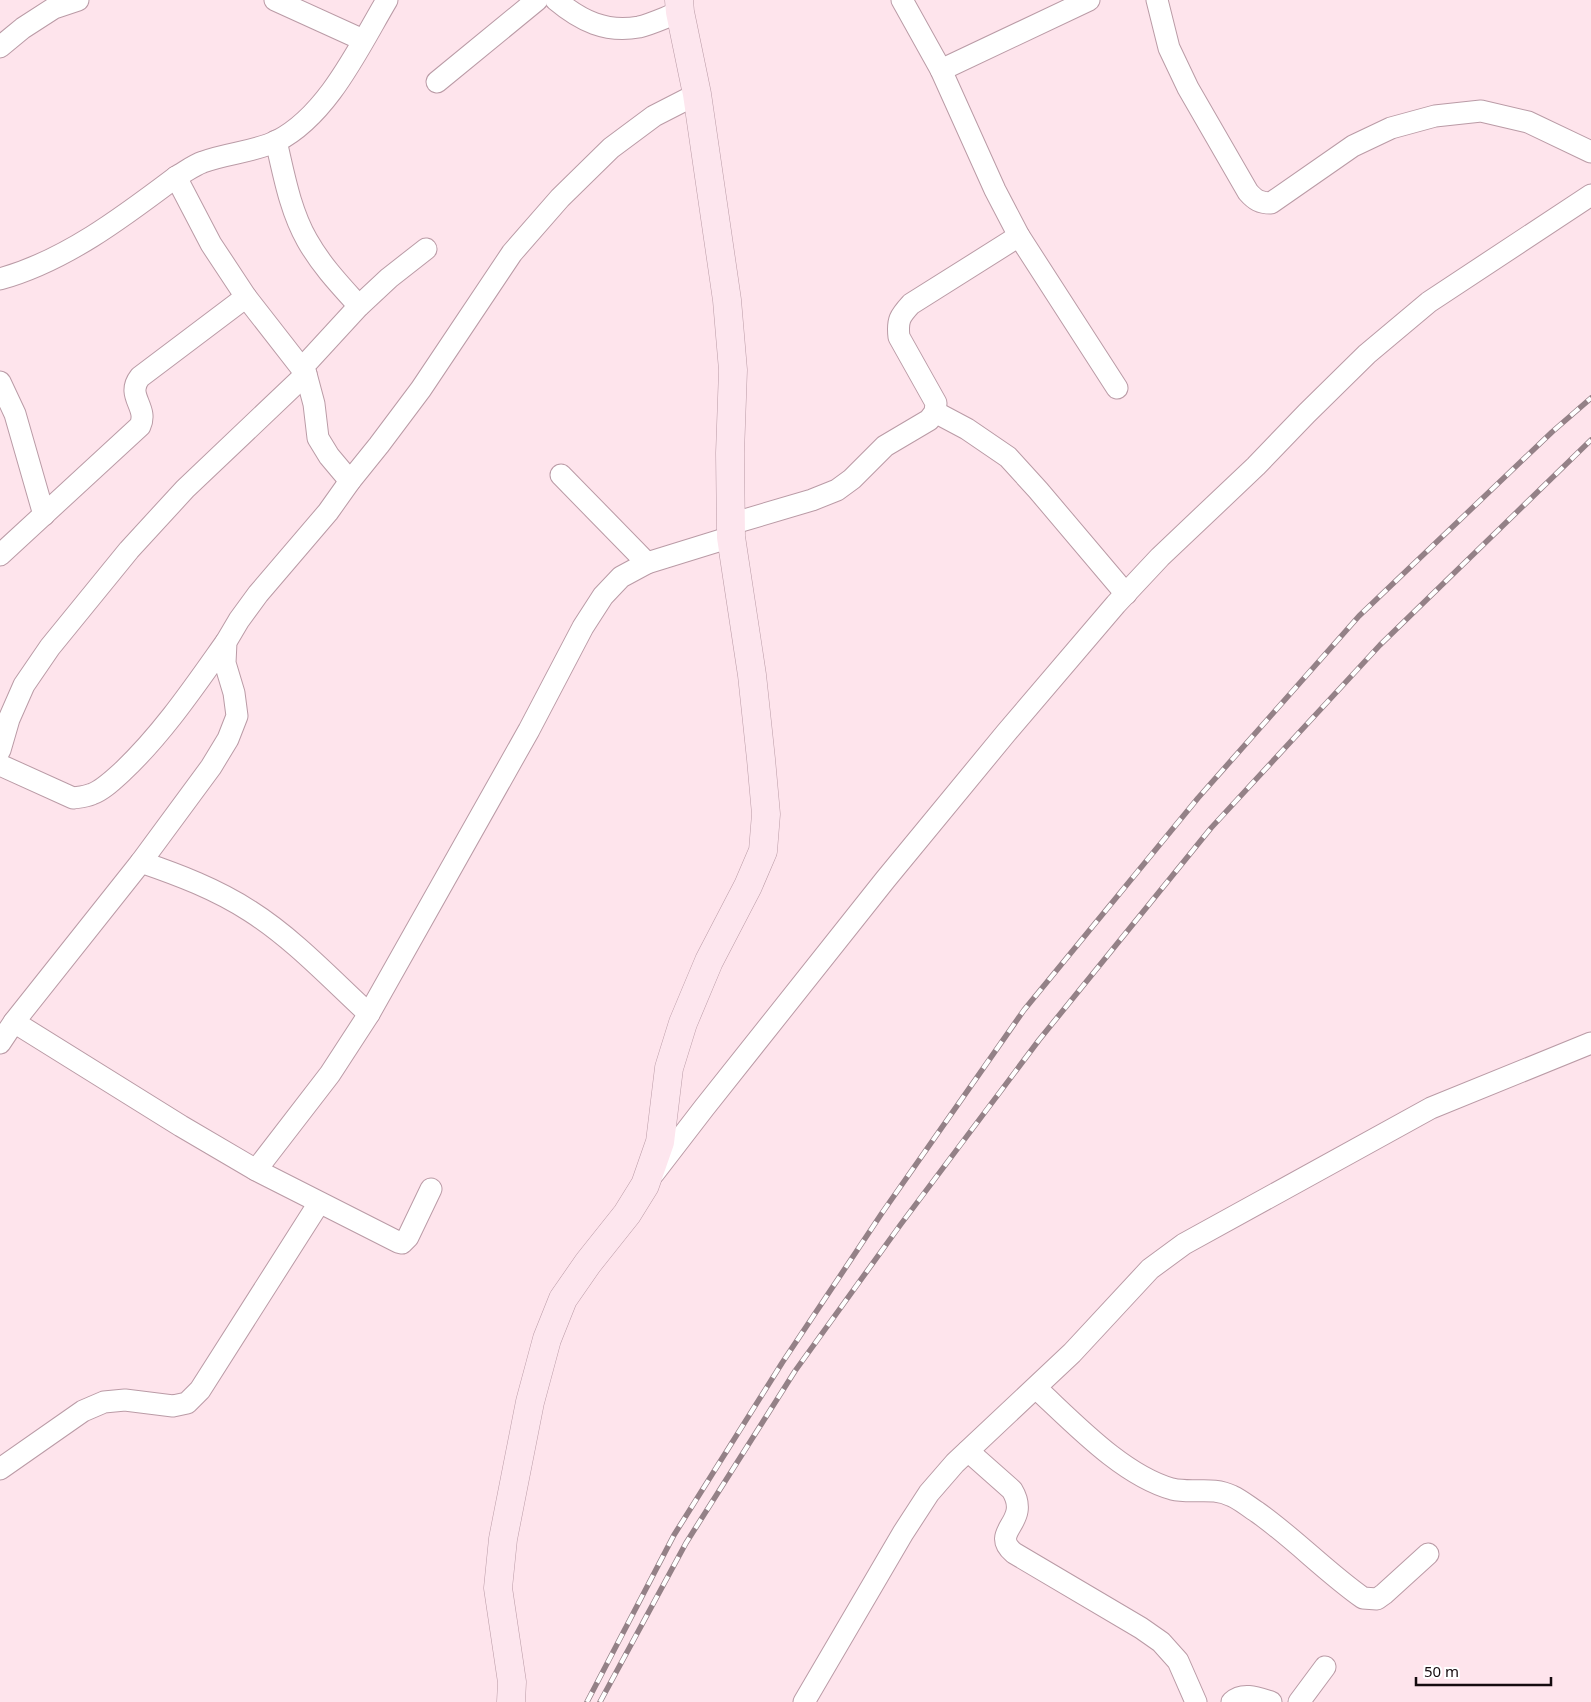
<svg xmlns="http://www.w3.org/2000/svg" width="1591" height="1702" viewBox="0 0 1591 1702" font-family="'Noto Sans',sans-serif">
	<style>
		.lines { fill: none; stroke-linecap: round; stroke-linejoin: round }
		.minor-casing { stroke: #ba9ba6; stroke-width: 23 }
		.secondary-casing { stroke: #ba9ba6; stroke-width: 29 }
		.minor { stroke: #fff; stroke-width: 21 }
		.secondary { stroke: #fde6ee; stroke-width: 28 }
		.rail-casing { stroke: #948187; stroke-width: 5.5 }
		.rail { stroke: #fff; stroke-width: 4; stroke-dasharray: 11; stroke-linecap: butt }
	</style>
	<rect width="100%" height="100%" fill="#fee4ec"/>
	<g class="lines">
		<defs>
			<g id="minor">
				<polyline points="275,0 363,40"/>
				<path d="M556,0C581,21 606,33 639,27C652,24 666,17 680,12"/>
				<polyline points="902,0 941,70 995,190 1019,236 1117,388"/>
				<path d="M1157,0L1169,48L1188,88L1248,192C1255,200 1260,203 1271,203L1353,146L1391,128L1435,116L1481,111L1528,122L1591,152"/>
				<polyline points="0,47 23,28 54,8 78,0"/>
				<polyline points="941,70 1089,0"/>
				<polyline points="437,82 537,0"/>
				<path d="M276,141C284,175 290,210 307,240C321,265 340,285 359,306"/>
				<path d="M0,279C65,261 123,217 176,177"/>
				<polyline points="302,368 359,306 389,278 426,249"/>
				<polyline points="0,382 15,414 44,515"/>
				<polyline points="935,412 967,429 1008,457 1038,490 1126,594"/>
				<polyline points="561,475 647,563"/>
				<path d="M350,481L329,456L318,438L314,404L306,374L246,297L211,244L176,177C185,172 194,165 203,162C227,153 254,152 277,141C328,115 359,47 387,0"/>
				<path d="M731,524L812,500L837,490L852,479L885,446L929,420L935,412L936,403L899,337C897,320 900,316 911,304L1019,236"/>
				<path d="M0,555L140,426C149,407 125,396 140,377L246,297"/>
				<polyline points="0,750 9,719 24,685 50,647 129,550 185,489 306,374"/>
				<path d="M0,765L73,798C80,797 85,797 92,794C103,790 113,780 123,771C163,733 194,687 226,642"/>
				<path d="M141,862C179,875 216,889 250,911C294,939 331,979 369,1014"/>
				<polyline points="14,1022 181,1126 256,1170 330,1074 369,1014 529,730 583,627 603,596 621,577 647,563 731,537"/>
				<polyline points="0,1043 14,1022 141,862 211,767 228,739 237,716 234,693 225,663 226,642 239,620 258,594 328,512 350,481 379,445 421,389 512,253 560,198 611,148 654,116 697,94"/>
				<polyline points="256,1170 398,1242 402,1243 408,1237 431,1189"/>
				<polyline points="654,1173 704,1108 885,880 1006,733 1116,604 1160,557 1256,466 1307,413 1367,354 1429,302 1591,195"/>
				<path d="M1036,1388C1073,1422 1122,1475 1172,1489C1193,1494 1212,1486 1232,1496C1241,1500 1249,1507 1257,1512C1294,1538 1326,1572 1363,1598L1377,1599L1384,1594L1428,1554"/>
				<path d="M968,1451L1012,1490C1032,1523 988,1531 1014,1553L1141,1628L1161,1642L1178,1661L1196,1702"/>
				<polyline points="0,1469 83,1411 104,1402 125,1400 173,1406 187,1403 200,1390 319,1203"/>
				<polyline points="804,1702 903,1533 929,1493 955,1463 1072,1353 1150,1269 1184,1244 1431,1108 1591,1043"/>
				<path d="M1232,1702C1243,1692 1258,1698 1271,1702"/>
				<polyline points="1299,1702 1325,1667"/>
			</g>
			<polyline id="secondary" points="511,1702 512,1682 498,1588 503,1539 530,1402 547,1339 563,1299 588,1263 627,1214 645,1185 660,1142 669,1068 683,1023 709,961 748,886 763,851 766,814 761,759 752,675 731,537 730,453 733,370 727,300 697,94 680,12 679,0"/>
		</defs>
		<use href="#minor" class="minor-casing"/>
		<use href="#secondary" class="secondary-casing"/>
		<use href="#minor" class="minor"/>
		<use href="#secondary" class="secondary"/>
		<defs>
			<g id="rail">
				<polyline points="587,1702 674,1535 782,1363 882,1213 1024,1010 1198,798 1359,616 1552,432 1591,398"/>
				<polyline points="600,1702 686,1543 795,1371 901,1224 1039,1040 1211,828 1380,645 1591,440"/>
			</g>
		</defs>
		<use href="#rail" class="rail-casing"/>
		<use href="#rail" class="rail"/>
	</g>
	<path d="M1416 1677v8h135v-8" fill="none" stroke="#150b0f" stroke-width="2.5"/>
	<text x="1424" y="1677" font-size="15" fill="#150b0f" stroke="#ffffff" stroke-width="4" paint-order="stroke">50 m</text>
</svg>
